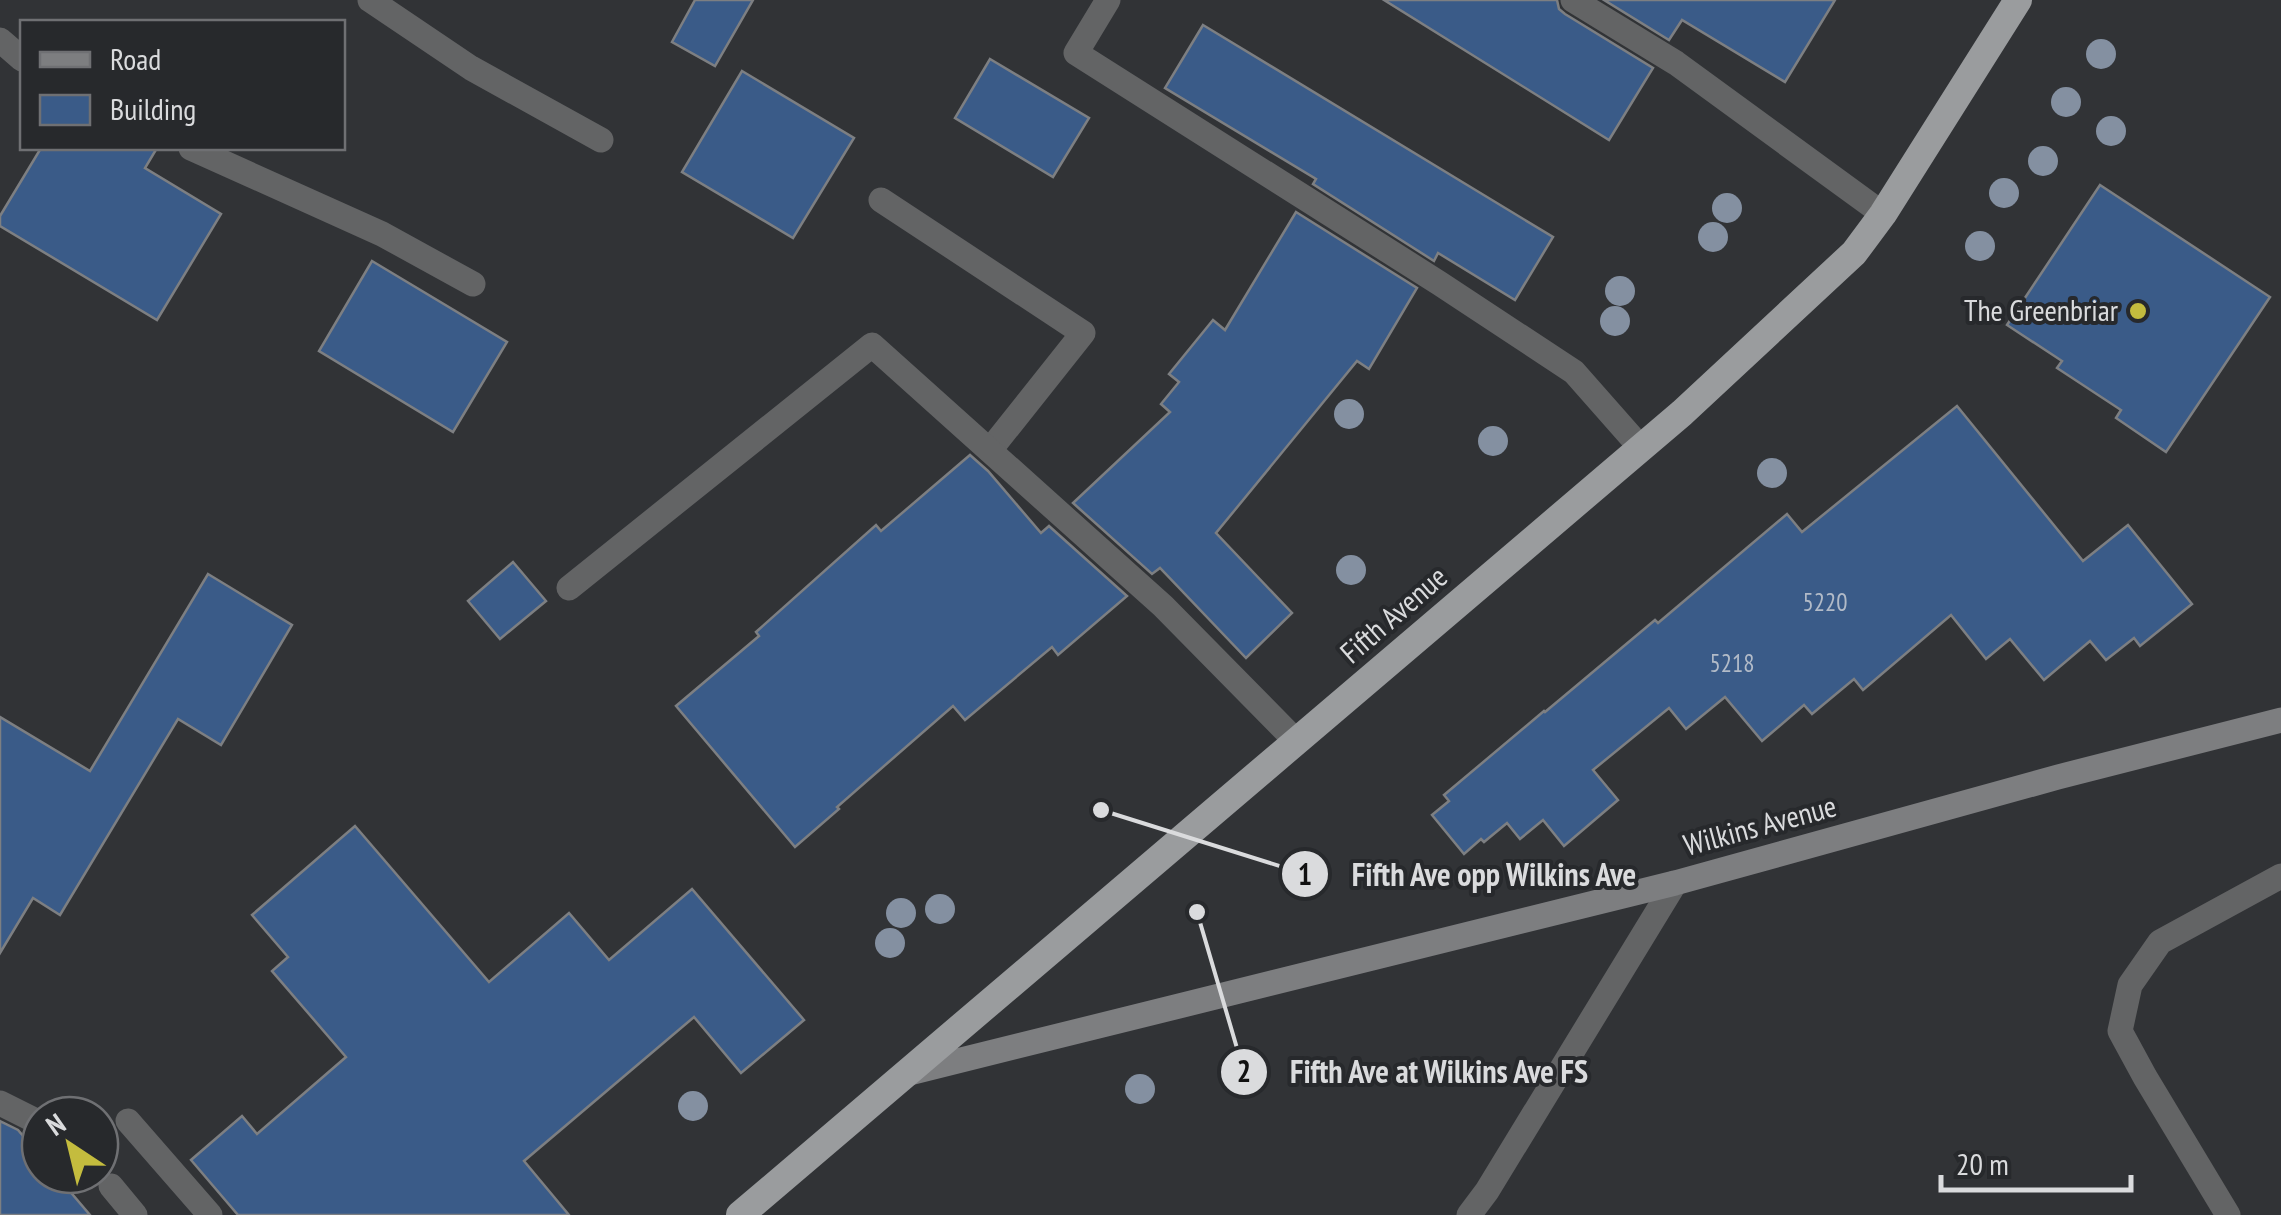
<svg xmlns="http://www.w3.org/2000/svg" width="2281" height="1215" viewBox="0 0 2281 1215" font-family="'PT Sans Narrow',sans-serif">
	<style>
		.building { fill: #3a5b88; stroke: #7d7f82; stroke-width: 2.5 }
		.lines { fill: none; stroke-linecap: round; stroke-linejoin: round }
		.service { stroke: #636465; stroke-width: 25 }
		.minor { stroke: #636465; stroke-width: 25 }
		.secondary { stroke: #7d7e80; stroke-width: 25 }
		.trunk { stroke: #9a9c9e; stroke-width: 28 }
		.tree { fill: #8490a1 }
		.poi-dot { fill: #c4bc3e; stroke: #27292c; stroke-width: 4 }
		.labels { text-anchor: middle; stroke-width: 8; stroke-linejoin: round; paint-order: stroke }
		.number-label { font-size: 25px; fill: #b2bbc8 }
		.poi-label { font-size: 30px; fill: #dadbdd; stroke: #27292c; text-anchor: end }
		.street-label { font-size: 30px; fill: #dadbdd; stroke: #27292c }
		.leader { fill: none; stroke: #dadbdd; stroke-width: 4 }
		.callout-dot { fill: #dadbdd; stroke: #27292c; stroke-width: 4 }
		.mark-label { font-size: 30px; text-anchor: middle; font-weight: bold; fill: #111 }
		.callout-label { font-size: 32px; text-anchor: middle; font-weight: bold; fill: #dadbdd; stroke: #27292c; stroke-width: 8; stroke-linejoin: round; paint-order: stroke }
	</style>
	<rect width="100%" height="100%" fill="#313336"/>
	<g class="building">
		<polygon points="695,0 753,0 715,66 672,42"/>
		<polygon points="1384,0 1557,0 1559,9 1565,14 1653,68 1609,140"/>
		<polygon points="1604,0 1835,0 1785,82 1682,20 1669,40"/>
		<polygon points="1203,25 1553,237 1515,300 1438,253 1434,261 1313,184 1316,179 1165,88"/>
		<polygon points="990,59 1089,118 1053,177 955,118"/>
		<polygon points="742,71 854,138 793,238 682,172"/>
		<polygon points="41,148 157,148 145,168 221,214 157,320 0,226 0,216"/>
		<polygon points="2100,185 2270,297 2166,452 2116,418 2121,410 2057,368 2062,361 2007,325"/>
		<polygon points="1296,212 1417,288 1369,369 1357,361 1216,533 1292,613 1246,658 1160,568 1152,574 1073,503 1170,412 1161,404 1179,382 1169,374 1213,320 1225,330"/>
		<polygon points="372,261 507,342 453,432 319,351"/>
		<polygon points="1957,406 2083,561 2128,525 2192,604 2140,646 2134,638 2106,660 2090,641 2044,680 2010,639 1986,659 1951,615 1863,690 1854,679 1812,714 1804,705 1762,741 1725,697 1686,729 1669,708 1593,770 1618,800 1564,846 1543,820 1520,839 1507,823 1484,842 1481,839 1464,854 1432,815 1449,801 1444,795 1544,711 1545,712 1655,620 1658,623 1787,514 1802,532"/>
		<polygon points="970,455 988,471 1041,533 1049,526 1127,596 1058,655 1052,647 965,720 953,706 837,807 839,809 795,847 676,706 759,636 756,632 876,525 881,531"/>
		<polygon points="513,562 546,601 500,639 468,601"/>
		<polygon points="208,574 292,625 221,745 178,719 60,915 33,898 0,953 0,717 90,771"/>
		<polygon points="355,826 489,982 569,913 609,960 692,889 804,1020 741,1073 694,1017 524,1161 569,1215 238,1215 191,1160 242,1116 257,1134 346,1057 272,971 288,957 252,915"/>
		<polygon points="0,1121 18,1130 40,1156 40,1175 56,1175 90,1215 0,1215"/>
	</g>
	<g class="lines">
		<g class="service">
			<polyline points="370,0 471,68 601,140"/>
			<polyline points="1108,0 1076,53 1439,283 1574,372 1641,448"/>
			<polyline points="1573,0 1676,63 1883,214"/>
			<polyline points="0,40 22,59"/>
			<polyline points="191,148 382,234 473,284"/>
			<polyline points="881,200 1083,333 990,450"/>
			<polyline points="569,588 872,345 1163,606 1296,741"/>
			<polyline points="0,1103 40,1123"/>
			<polyline points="128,1121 210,1215"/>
			<polyline points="111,1186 135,1215"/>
		</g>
		<g class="minor">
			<polyline points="1469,1215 1487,1191 1675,883"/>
			<polyline points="2228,1215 2145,1077 2120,1031 2130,985 2160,942 2281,876"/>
		</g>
		<polyline class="secondary" points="905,1074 1675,883 2058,777 2281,720"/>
		<polyline class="trunk" points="740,1215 1682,413 1854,253 1883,214 2018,0"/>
	</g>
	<g class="tree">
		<circle cx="2101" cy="54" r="15"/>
		<circle cx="2066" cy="102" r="15"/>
		<circle cx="2111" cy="131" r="15"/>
		<circle cx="2043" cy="161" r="15"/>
		<circle cx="2004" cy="193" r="15"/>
		<circle cx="1727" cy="208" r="15"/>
		<circle cx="1713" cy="237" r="15"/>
		<circle cx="1980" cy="246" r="15"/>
		<circle cx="1620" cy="291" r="15"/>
		<circle cx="1615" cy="321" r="15"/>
		<circle cx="1349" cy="414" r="15"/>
		<circle cx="1493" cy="441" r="15"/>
		<circle cx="1772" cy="473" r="15"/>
		<circle cx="1351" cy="570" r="15"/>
		<circle cx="940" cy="909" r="15"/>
		<circle cx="901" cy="913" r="15"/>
		<circle cx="890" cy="943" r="15"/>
		<circle cx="1140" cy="1089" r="15"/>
		<circle cx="693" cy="1106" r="15"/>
	</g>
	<circle class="poi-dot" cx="2138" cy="311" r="10"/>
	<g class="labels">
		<g class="number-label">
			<text x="1825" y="611">5220</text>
			<text x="1732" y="672">5218</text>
		</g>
		<g class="poi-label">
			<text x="2118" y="321">The Greenbriar</text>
		</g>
		<g class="street-label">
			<text transform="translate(1394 615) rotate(-41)" y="10">Fifth Avenue</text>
			<text transform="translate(1760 826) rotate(-15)" y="10">Wilkins Avenue</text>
		</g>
	</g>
	<path class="leader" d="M1101 810L1305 874M1197 912L1244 1072"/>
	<g class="callout-dot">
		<circle cx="1101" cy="810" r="10"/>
		<circle cx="1197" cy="912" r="10"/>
		<circle cx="1305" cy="874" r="25"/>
		<circle cx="1244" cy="1072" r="25"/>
	</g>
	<g class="mark-label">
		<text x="1305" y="885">1</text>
		<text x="1244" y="1082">2</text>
	</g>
	<g class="callout-label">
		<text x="1494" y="886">Fifth Ave opp Wilkins Ave</text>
		<text x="1439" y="1083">Fifth Ave at Wilkins Ave FS</text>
	</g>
	<rect x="20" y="20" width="325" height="130" fill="#27292c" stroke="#6f7073" stroke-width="2.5"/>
	<rect x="40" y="52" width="50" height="15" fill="#7d7e80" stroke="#6f7073" stroke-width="2.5"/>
	<text x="110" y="70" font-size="30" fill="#dadbdd">Road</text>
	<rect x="40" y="95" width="50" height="30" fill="#3a5b88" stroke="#6f7073" stroke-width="2.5"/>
	<text x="110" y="120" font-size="30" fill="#dadbdd">Building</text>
	<g transform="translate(70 1145) rotate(325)"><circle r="48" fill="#27292c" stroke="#6f7073" stroke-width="2.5"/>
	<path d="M0-8L18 38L0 25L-18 38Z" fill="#c4bc3e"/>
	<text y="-15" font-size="28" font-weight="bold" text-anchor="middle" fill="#dadbdd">N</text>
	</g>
	<path d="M1941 1175v15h190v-15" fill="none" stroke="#dadbdd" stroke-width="5"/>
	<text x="1956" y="1175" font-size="30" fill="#dadbdd" stroke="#27292c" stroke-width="8" paint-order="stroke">20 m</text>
</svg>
